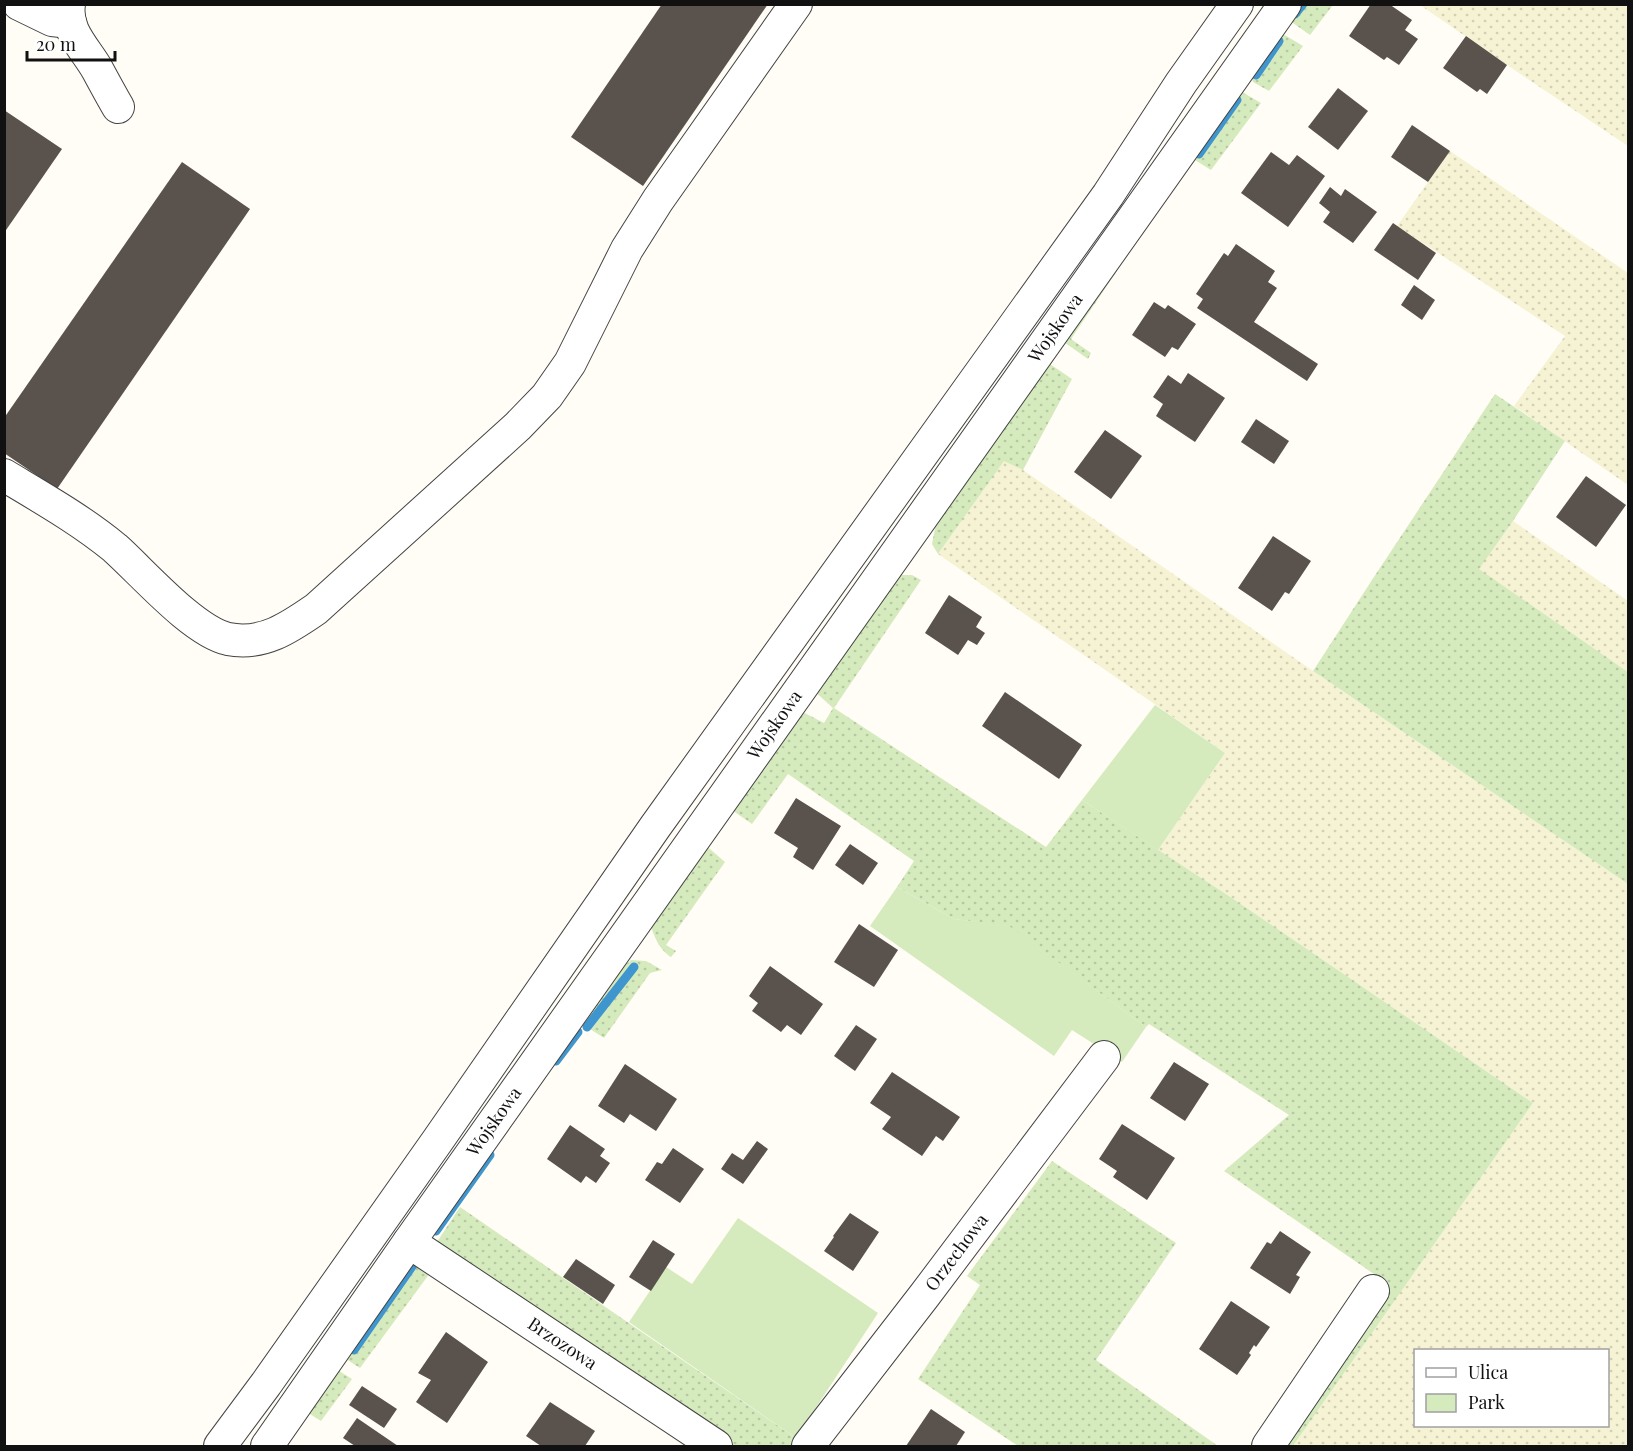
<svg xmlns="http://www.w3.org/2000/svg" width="1633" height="1451" viewBox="0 0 1633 1451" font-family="'Playfair Display',serif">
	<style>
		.farmland { fill: url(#farmland-dots); fill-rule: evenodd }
		.grass { fill: url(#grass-dots) }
		.park { fill: #d5ebbd }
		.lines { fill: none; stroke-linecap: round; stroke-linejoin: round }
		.stream { stroke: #3f96cf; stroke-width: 9 }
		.building { fill: #5a524d }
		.minor-casing { stroke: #444; stroke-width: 34 }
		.minor { stroke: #fff; stroke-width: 32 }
		.labels { text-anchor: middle; stroke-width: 6; stroke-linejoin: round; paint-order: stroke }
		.street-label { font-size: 18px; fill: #111; stroke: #fff }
	</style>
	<defs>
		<pattern id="farmland-dots" width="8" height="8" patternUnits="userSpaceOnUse" patternTransform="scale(1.5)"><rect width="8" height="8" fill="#f6f3d4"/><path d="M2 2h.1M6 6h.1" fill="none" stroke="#d2cfb5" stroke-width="1.8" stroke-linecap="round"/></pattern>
		<pattern id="grass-dots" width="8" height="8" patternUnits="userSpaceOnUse" patternTransform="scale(1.5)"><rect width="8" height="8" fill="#d5ebbd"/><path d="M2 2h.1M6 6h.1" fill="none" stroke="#b6c8a1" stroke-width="1.8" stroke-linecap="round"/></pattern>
	</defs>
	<rect width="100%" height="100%" fill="#fffdf5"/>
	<g class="farmland">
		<polygon points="1420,5 1628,5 1628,146 1507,65"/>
		<polygon points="1450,151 1628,273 1628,485 1514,406 1565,336 1397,226"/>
		<path d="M1004,460L1023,470L1313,671L1628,884V1446H1293L1533,1103L1235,900L1158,850L1225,753L938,554ZM1416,1350H1608V1426H1416Z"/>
		<polygon points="1513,521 1628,601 1628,672 1478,569"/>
	</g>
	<g class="grass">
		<polygon points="1297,5 1333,5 1310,35 1293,23 1290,14"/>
		<polygon points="1283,34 1303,46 1269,91 1253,82 1250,75"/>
		<polygon points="1242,92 1261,103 1211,170 1195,160 1192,155"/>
		<polygon points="1113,269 1117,271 1071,339 1091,353 1088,359 1061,340"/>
		<polygon points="1047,362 1072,379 1023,470 1004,461 938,554 932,544 939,508"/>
		<polygon points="1495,394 1565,441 1513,521 1479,569 1628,672 1628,884 1313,671 1372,580"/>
		<polygon points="899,575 912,575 921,580 834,708 1046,847 1082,800 1235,900 1533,1103 1293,1446 1276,1446 1387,1283 1224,1171 1289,1115 1149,1024 1146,1027 1008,926 954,919 897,887 914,861 788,774 752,824 729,808 797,709 824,723 833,708 812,689"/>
		<path d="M703,843L725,862L666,945L676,951L671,957C659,949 656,940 651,927Z"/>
		<polygon points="631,960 646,961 662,970 650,973 604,1038 587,1027 588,1017 623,967"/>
		<polygon points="1052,1161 1176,1243 1096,1360 1218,1446 1018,1446 918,1379 980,1285 967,1276"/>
		<polygon points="460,1207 796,1438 791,1446 728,1446 435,1245"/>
		<polygon points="416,1260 545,1346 543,1350 430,1273 360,1368 346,1359"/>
		<polygon points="336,1369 352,1379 321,1421 305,1411"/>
	</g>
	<g class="park">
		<polygon points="1155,705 1225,753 1158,850 1082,800"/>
		<polygon points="897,887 954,919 1008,925 1146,1027 1122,1062 1072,1030 1054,1056 870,926"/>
		<polygon points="738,1218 878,1313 796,1438 629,1322 666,1267 692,1284"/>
	</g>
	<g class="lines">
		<g class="stream">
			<polyline points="1295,14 1303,4"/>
			<polyline points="1256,75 1279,41"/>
			<polyline points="1199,154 1237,100"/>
			<polyline points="587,1027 634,967"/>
			<polyline points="556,1061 578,1032"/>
			<polyline points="436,1231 490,1155"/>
			<polyline points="354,1350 413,1265"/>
		</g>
	</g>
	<g class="building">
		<polygon points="662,4 768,4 643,186 571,137"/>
		<polygon points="1371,4 1389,4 1412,20 1405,30 1418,39 1399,65 1387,57 1384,60 1349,36"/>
		<polygon points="1466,36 1507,65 1487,94 1480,89 1477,92 1443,68"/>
		<polygon points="1338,88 1368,111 1338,150 1308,127"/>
		<polygon points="4,110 62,149 4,233"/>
		<polygon points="1412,125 1450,151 1428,182 1391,157"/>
		<polygon points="1271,152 1289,165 1297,155 1325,176 1288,227 1241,193"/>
		<polygon points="182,162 250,209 57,489 4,453 4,418"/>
		<polygon points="1330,187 1341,196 1345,189 1377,212 1353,243 1323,222 1330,212 1319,203"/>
		<polygon points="1393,223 1436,253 1418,280 1374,250"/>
		<polygon points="1236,244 1275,271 1268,282 1277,288 1254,322 1318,364 1307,381 1197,308 1203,299 1196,294 1224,253 1228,256"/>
		<polygon points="1414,285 1435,300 1422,320 1401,305"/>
		<polygon points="1154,302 1165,309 1168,305 1196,324 1178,350 1172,347 1165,357 1132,335"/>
		<polygon points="1188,373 1225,398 1195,442 1156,416 1163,404 1153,397 1168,375 1181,384"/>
		<polygon points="1256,419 1289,441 1274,464 1241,442"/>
		<polygon points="1105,430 1142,456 1111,499 1074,472"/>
		<polygon points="1586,476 1626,505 1596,547 1556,517"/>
		<polygon points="1273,536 1311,561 1289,594 1285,592 1272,611 1238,588"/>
		<polygon points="949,595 982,617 976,627 985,633 977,645 968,640 958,655 925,633"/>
		<polygon points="1005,692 1082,745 1059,779 982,726"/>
		<polygon points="796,798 841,826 813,870 793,857 798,848 774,833"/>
		<polygon points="850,844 878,863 863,885 835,865"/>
		<polygon points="859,924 898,950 874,987 834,962"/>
		<polygon points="770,966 823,1004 801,1035 787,1025 781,1032 752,1011 758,1003 749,996"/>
		<polygon points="856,1025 877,1039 855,1071 834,1056"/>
		<polygon points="1174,1062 1209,1084 1185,1121 1150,1098"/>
		<polygon points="625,1064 677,1099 656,1131 630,1114 624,1123 598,1106"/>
		<polygon points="892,1072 960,1117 943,1141 936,1136 922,1156 882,1129 891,1117 870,1103"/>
		<polygon points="1122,1124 1175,1158 1147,1200 1113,1177 1117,1171 1099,1159"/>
		<polygon points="570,1125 605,1149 600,1156 610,1163 596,1183 586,1176 581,1183 547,1159"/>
		<polygon points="757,1141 768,1149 743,1184 721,1169 732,1153 743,1160"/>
		<polygon points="673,1148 704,1169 680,1203 645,1180 657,1162 662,1164"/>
		<polygon points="850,1213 879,1232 853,1271 824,1251 834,1237 833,1236"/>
		<polygon points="1280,1231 1311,1252 1296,1275 1300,1277 1290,1294 1250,1268 1267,1242 1271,1244"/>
		<polygon points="653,1240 675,1254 651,1291 629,1277"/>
		<polygon points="576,1259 615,1285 603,1304 563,1277"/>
		<polygon points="1231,1301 1270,1327 1256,1347 1254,1345 1249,1353 1251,1355 1237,1375 1199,1349"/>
		<polygon points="446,1332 488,1362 447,1423 416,1402 431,1380 418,1373"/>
		<polygon points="362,1386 397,1409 384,1428 349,1405"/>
		<polygon points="550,1402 595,1431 585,1446 541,1446 526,1436"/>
		<polygon points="931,1409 965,1432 956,1446 906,1446"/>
		<polygon points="357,1418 398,1446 355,1446 343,1438"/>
	</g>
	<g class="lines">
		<defs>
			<g id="minor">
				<polyline points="19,4 52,20 70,22"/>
				<path d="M69,4C65,31 85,48 97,69C104,82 111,95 118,107"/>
				<path d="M4,475C42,498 81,520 115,548C143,573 193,631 228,639C263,646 290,627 316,609L518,426L547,396L570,363L627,249L658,200L796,4"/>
				<path id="s1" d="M409,1242L716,1446"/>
				<polyline points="220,1446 266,1384 438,1140 655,827 1108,195 1181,83 1237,4"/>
				<path id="s2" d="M267,1446L409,1242L1285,4"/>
				<path id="s3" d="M808,1446L924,1296L1104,1057"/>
				<polyline points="1268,1446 1373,1291"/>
			</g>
		</defs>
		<use href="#minor" class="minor-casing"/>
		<use href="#minor" class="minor"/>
	</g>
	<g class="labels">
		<g class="street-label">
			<text dy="6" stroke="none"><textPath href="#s2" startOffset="1368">Wojskowa</textPath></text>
			<text dy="6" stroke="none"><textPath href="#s2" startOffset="882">Wojskowa</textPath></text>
			<text dy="6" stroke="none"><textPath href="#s2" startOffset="396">Wojskowa</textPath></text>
			<text dy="6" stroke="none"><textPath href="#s3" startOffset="244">Orzechowa</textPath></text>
			<text dy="6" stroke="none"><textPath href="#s1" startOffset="184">Brzozowa</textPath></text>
		</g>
	</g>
	<rect width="1633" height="1451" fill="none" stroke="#111111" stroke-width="12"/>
	<rect x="1414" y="1349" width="195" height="78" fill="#ffffff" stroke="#a0a0a0" stroke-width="1.5"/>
	<rect x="1426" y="1368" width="30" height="9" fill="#ffffff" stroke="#a0a0a0" stroke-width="1.5"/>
	<text x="1468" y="1379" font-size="18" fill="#111111">Ulica</text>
	<rect x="1426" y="1394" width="30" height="18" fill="#d5ebbd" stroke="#a0a0a0" stroke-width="1.5"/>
	<text x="1468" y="1409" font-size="18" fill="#111111">Park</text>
	<path d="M27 51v9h88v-9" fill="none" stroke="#111111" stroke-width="3"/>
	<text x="36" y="51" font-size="18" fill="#111111" stroke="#ffffff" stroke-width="4.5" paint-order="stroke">20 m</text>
</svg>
